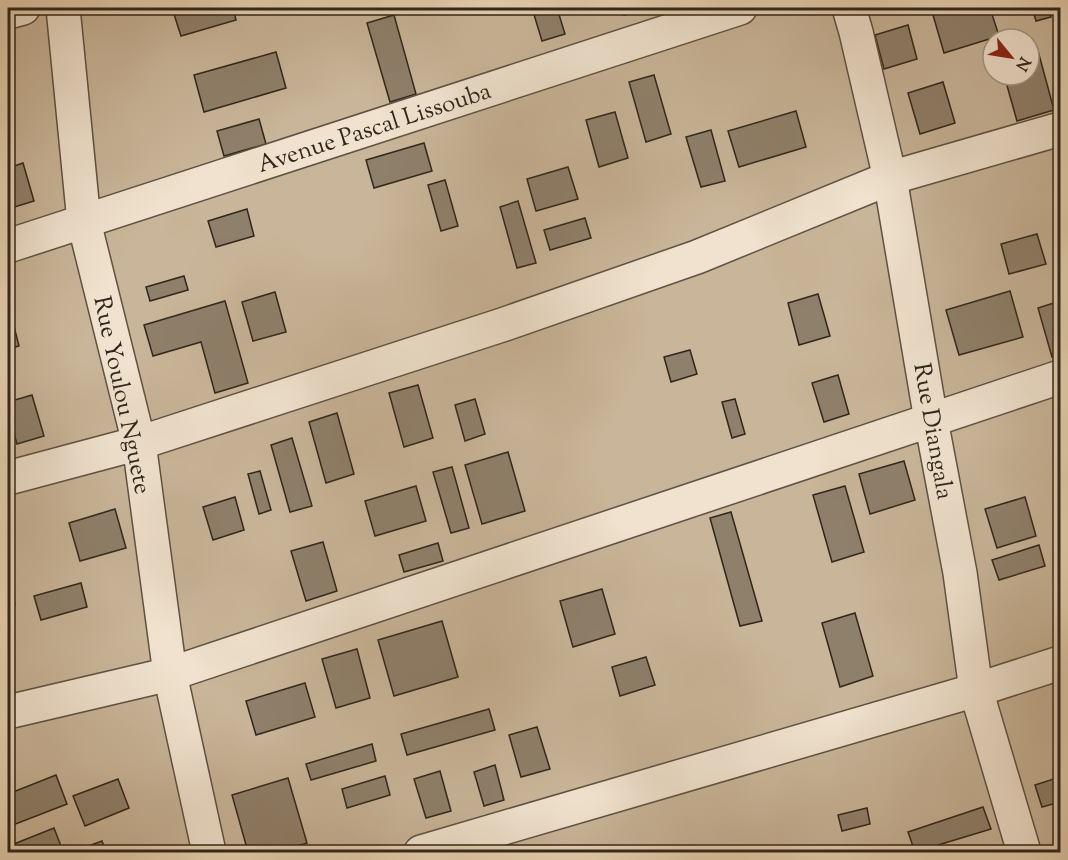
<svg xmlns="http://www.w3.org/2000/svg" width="1068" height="860" viewBox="0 0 1068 860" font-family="'Sorts Mill Goudy',serif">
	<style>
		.green { fill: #c9b599; stroke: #7c6e5a; stroke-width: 1.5; fill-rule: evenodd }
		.building { fill: #8f806b; stroke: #2f271c; stroke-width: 1.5 }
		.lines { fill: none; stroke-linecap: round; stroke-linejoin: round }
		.minor-casing { stroke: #5d5242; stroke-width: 36 }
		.minor { stroke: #f0e2ce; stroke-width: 33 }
		.labels { text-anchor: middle; stroke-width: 4.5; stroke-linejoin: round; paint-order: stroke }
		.street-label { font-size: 24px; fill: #2f271c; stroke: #f0e2ce }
	</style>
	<rect width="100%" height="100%" fill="#e8d2b3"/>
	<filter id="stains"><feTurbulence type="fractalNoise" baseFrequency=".00333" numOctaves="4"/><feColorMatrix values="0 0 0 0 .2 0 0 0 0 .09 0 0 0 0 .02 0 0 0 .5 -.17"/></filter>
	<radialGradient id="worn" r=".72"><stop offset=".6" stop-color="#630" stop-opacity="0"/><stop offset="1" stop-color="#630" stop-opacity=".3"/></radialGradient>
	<path class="green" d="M8,8H1060V852H8ZM993,39H1029V75H993Z"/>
	<g class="building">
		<polygon points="172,8 233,8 236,20 181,36"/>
		<polygon points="532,8 557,8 565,34 542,41"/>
		<polygon points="622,8 650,8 624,15"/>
		<polygon points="931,8 990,8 999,36 944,53"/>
		<polygon points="1032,8 1048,8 1051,17 1036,21"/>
		<polygon points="394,15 416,94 390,102 367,23"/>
		<polygon points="908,25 917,59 884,69 875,35"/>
		<polygon points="1037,47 1054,110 1017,121 1004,75 1029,75 1029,50"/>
		<polygon points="276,52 286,88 204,112 194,75"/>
		<polygon points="654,75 671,134 646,142 629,82"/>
		<polygon points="943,82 955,123 920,134 908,93"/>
		<polygon points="796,111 806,147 739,167 728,131"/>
		<polygon points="615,112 628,158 599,167 586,120"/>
		<polygon points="259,119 266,144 224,156 217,131"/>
		<polygon points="711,130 725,181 701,187 686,137"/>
		<polygon points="424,143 432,171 374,188 366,160"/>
		<polygon points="23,163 34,201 8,209 8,168"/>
		<polygon points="568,167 578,199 536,211 527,179"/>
		<polygon points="445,180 458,226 441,231 428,185"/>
		<polygon points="518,201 536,263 517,268 500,207"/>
		<polygon points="247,209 254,236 216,247 208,221"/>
		<polygon points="585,218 591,238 550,250 544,230"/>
		<polygon points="1037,234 1046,264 1009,274 1001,244"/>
		<polygon points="184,276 188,290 150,301 146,287"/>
		<polygon points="1010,291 1023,337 959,355 946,310"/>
		<polygon points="275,292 286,332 253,341 242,302"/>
		<polygon points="818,294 830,336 799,345 788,303"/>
		<polygon points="225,301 248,383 215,393 201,342 153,356 144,325"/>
		<polygon points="1057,302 1060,313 1060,354 1052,357 1038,308"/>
		<polygon points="8,303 19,346 8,349"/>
		<polygon points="690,350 697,374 671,382 664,357"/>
		<polygon points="838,375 849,414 824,422 812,383"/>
		<polygon points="418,385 433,438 404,447 389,393"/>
		<polygon points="32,395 44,436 17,444 8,411 8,402"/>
		<polygon points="475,399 485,434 465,441 455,405"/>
		<polygon points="735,399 745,434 732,438 722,402"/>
		<polygon points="337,413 354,474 326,483 309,422"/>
		<polygon points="292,438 312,506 290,512 271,445"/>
		<polygon points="508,452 525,511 482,524 465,465"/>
		<polygon points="904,461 915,500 870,514 859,474"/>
		<polygon points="452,467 469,528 451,533 433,472"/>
		<polygon points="260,471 271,510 259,514 248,474"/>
		<polygon points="416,486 426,521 375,536 365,501"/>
		<polygon points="845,486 864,552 832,562 813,495"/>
		<polygon points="235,497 244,530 213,540 203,507"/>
		<polygon points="1025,497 1036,536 997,548 985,509"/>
		<polygon points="115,509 126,548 80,561 69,523"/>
		<polygon points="731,512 762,621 740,626 710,518"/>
		<polygon points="323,542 337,591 306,601 291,551"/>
		<polygon points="438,543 443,561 404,572 399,555"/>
		<polygon points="1039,545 1045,566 999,580 992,560"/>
		<polygon points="8,578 15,605 8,607"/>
		<polygon points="81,583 87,607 41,620 34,596"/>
		<polygon points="602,589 615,634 573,647 560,601"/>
		<polygon points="855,613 873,676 840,687 822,623"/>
		<polygon points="442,621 458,677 394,696 378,640"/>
		<polygon points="357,649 370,698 336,708 322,659"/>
		<polygon points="646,657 655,685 620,696 612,667"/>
		<polygon points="305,683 315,717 256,735 246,701"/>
		<polygon points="489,709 495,730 407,755 401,734"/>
		<polygon points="537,727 550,769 521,777 509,735"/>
		<polygon points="372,744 376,761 311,780 306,764"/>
		<polygon points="495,765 504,800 484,806 474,772"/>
		<polygon points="440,771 451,811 426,818 414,779"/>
		<polygon points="56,775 67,804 8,827 8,794"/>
		<polygon points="385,776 390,795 347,808 342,789"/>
		<polygon points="1060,777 1060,802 1042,807 1035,785"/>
		<polygon points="288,778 307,843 276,852 248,852 232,795"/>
		<polygon points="118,779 129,808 85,826 73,796"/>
		<polygon points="983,807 991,829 915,852 908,832"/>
		<polygon points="867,808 870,824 842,831 838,815"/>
		<polygon points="54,828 61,846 44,852 18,852 14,844"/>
		<polygon points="102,841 106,852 85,852 83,848"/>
	</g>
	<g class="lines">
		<defs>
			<g id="minor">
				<polyline points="63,8 84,222 139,443 170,674 209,852"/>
				<polyline points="849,8 856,32 890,178 931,420 960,573 976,690 1024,852"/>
				<polyline points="8,12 23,8"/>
				<polyline points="8,246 740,8"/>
				<polyline points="8,478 139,443 502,325 697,257 890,178 1060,129"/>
				<polyline points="8,712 170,674 1060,377"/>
				<polyline points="421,852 976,690 1060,663"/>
			</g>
		</defs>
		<use href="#minor" class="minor-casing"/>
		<use href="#minor" class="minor"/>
	</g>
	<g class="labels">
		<g class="street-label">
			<text transform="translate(374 127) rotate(-18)" y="8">Avenue Pascal Lissouba</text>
			<text transform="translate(123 395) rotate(78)" y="8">Rue Youlou Nguete</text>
			<text transform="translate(934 431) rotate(80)" y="8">Rue Diangala</text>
		</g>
	</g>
	<rect width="1068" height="860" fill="none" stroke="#e8d2b3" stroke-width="30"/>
	<rect x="9" y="9" width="1050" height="842" fill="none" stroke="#2f271c" stroke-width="3"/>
	<rect x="15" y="15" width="1038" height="830" fill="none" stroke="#2f271c" stroke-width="1.5"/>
	<g transform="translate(1011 57) rotate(120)"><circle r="28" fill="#f0e2ce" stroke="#a39787" stroke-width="1.5"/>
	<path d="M0-4.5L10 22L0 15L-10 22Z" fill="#8f2418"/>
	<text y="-9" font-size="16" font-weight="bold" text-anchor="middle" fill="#2f271c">N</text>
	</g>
	<rect width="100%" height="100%" filter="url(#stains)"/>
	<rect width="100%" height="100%" fill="url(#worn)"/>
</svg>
